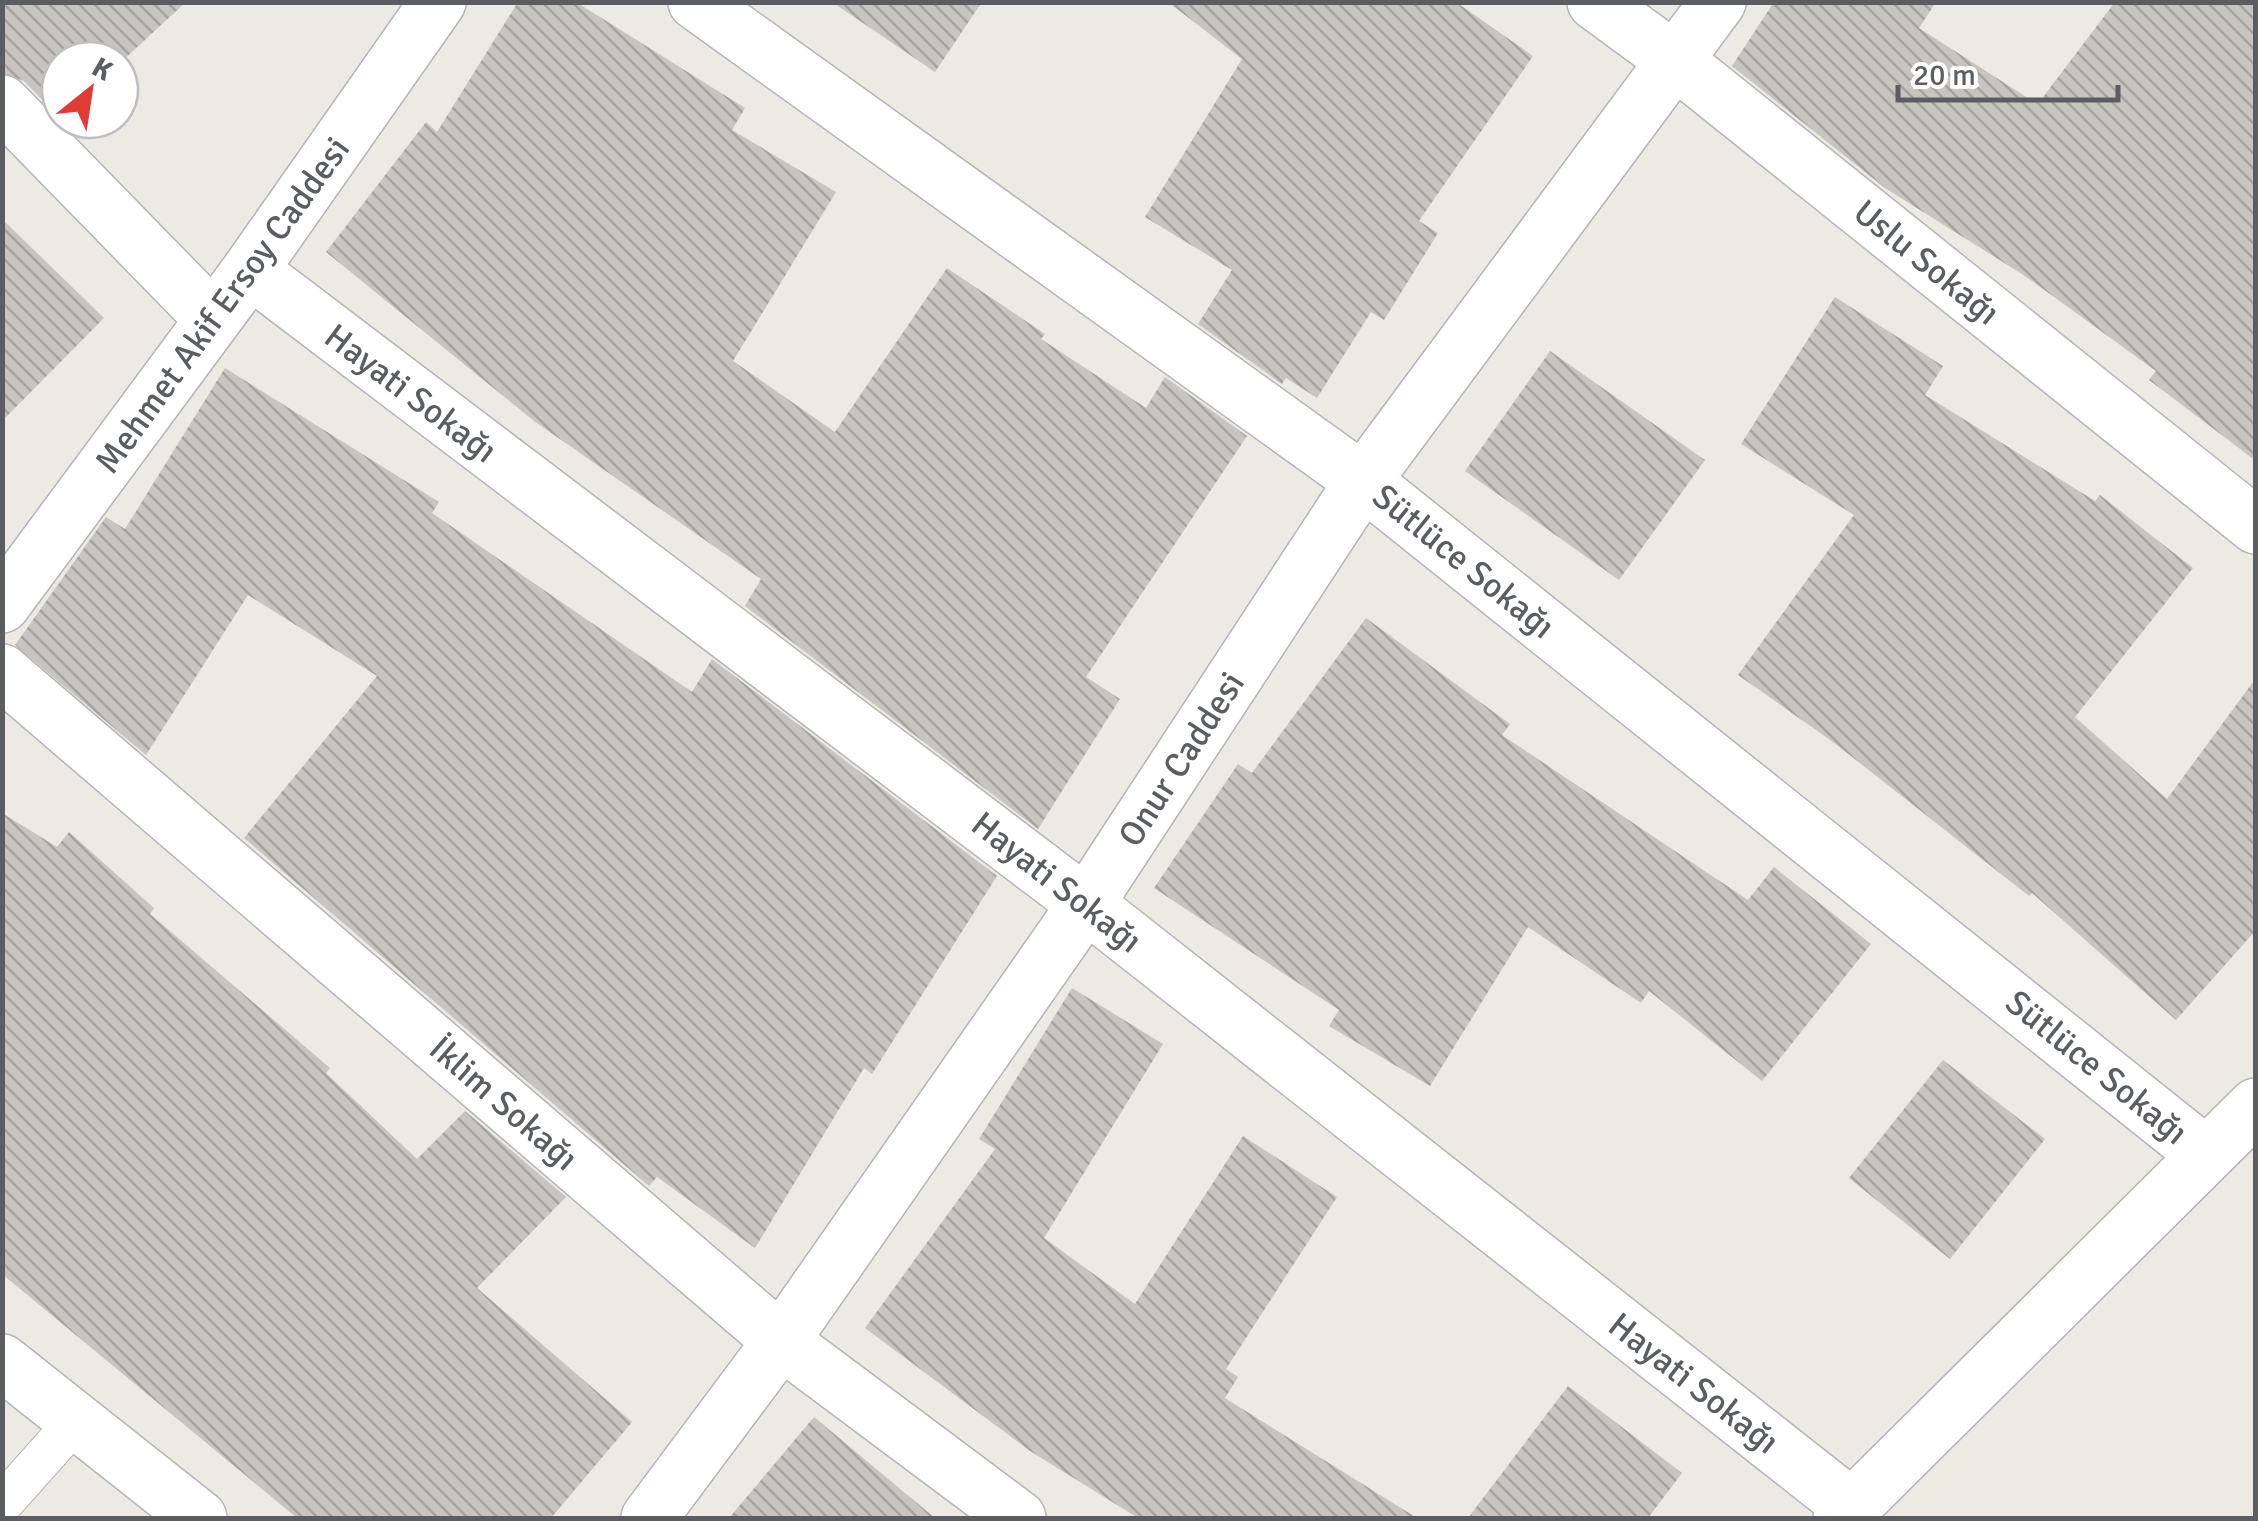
<svg xmlns="http://www.w3.org/2000/svg" width="2258" height="1521" viewBox="0 0 2258 1521" font-family="Signika,sans-serif">
	<style>
		.building { fill: url(#building-back-hatch) }
		.lines { fill: none; stroke-linecap: round; stroke-linejoin: round }
		.service-casing { stroke: #b3b5b9; stroke-width: 42 }
		.minor-casing { stroke: #b3b5b9; stroke-width: 58 }
		.secondary-casing { stroke: #b1b5b9; stroke-width: 58 }
		.service { stroke: #fff; stroke-width: 40 }
		.minor { stroke: #fff; stroke-width: 55 }
		.secondary { stroke: #fff; stroke-width: 55 }
		.labels { text-anchor: middle; stroke-width: 8; stroke-linejoin: round; paint-order: stroke }
		.street-label { font-size: 35px; fill: #5a5e62; stroke: #fff }
	</style>
	<defs>
		<pattern id="building-back-hatch" width="6" height="6" patternUnits="userSpaceOnUse" patternTransform="scale(2.5)"><rect width="6" height="6" fill="#c8c4bf"/><path d="M-1 5l2 2M0 0l6 6M5-1l2 2" fill="none" stroke="#a5a29f"/></pattern>
	</defs>
	<rect width="100%" height="100%" fill="#eceae2"/>
	<g class="building">
		<polygon points="2,2 186,2 120,63 60,60 60,118 24,81 2,73"/>
		<polygon points="518,2 576,2 745,108 732,130 836,192 733,361 835,432 947,268 1045,334 1041,339 1146,408 1165,377 1247,436 1086,677 1120,699 1038,829 745,606 761,579 534,421 326,252 426,122 437,132"/>
		<polygon points="832,2 982,2 935,72"/>
		<polygon points="1168,2 1456,2 1533,56 1419,221 1438,233 1384,320 1371,312 1317,398 1286,378 1282,384 1198,324 1232,270 1145,217 1242,59"/>
		<polygon points="1774,2 1936,2 1919,28 2034,102 2040,101 2115,2 2256,2 2256,461 2149,380 2156,371 2025,276 1885,188 1732,66"/>
		<polygon points="2,219 104,318 2,421"/>
		<polygon points="1835,297 1943,366 1925,395 2095,501 2100,495 2193,568 2075,717 2167,799 2256,678 2256,930 2176,1020 2032,893 2029,896 1833,742 1738,675 1854,515 1741,444"/>
		<polygon points="1550,351 1705,460 1619,580 1465,471"/>
		<polygon points="225,368 439,502 432,513 692,692 712,659 997,876 872,1074 864,1068 755,1248 657,1177 649,1186 244,838 377,676 248,595 146,755 15,645 106,517 125,529"/>
		<polygon points="1366,618 1510,724 1502,735 1748,900 1774,867 1871,944 1762,1081 1649,991 1641,1003 1528,927 1430,1086 1329,1026 1339,1010 1154,888 1238,764 1252,773"/>
		<polygon points="2,813 57,847 69,832 154,908 150,914 330,1068 326,1073 417,1159 465,1111 566,1197 477,1288 632,1422 551,1518 297,1518 2,1274"/>
		<polygon points="1072,988 1163,1044 1044,1238 1135,1304 1243,1136 1337,1197 1226,1369 1238,1377 1225,1398 1417,1518 1138,1518 1030,1451 865,1328 995,1149 979,1139"/>
		<polygon points="1943,1060 2045,1139 1950,1259 1849,1178"/>
		<polygon points="1568,1386 1682,1473 1648,1518 1468,1518"/>
		<polygon points="814,1417 935,1518 729,1518"/>
	</g>
	<g class="lines">
		<defs>
			<polyline id="service" points="2,1504 76,1421"/>
			<g id="minor">
				<polyline points="696,2 1363,481 2206,1155"/>
				<polyline points="1595,2 1677,62 2256,526"/>
				<polyline points="2,103 212,318"/>
				<polyline points="250,270 1086,904 1853,1508"/>
				<polyline points="2,605 250,270 438,2"/>
				<polyline points="2,672 781,1341 1018,1518"/>
				<polyline points="2,1362 199,1518"/>
				<polyline points="649,1518 781,1341 1086,904 1363,481 1718,2"/>
			</g>
			<polyline id="secondary" points="1841,1518 2256,1106"/>
		</defs>
		<use href="#service" class="service-casing"/>
		<use href="#minor" class="minor-casing"/>
		<use href="#secondary" class="secondary-casing"/>
		<use href="#service" class="service"/>
		<use href="#minor" class="minor"/>
		<use href="#secondary" class="secondary"/>
	</g>
	<g class="labels">
		<g class="street-label">
			<text transform="translate(1927 262) rotate(39)" y="12">Uslu Sokağı</text>
			<text transform="translate(222 305) rotate(-54)" y="12">Mehmet Akif Ersoy Caddesi</text>
			<text transform="translate(411 393) rotate(37)" y="12">Hayati Sokağı</text>
			<text transform="translate(1464 561) rotate(39)" y="12">Sütlüce Sokağı</text>
			<text transform="translate(1181 759) rotate(-57)" y="12">Onur Caddesi</text>
			<text transform="translate(1057 882) rotate(38)" y="12">Hayati Sokağı</text>
			<text transform="translate(2097 1067) rotate(39)" y="12">Sütlüce Sokağı</text>
			<text transform="translate(504 1103) rotate(41)" y="12">İklim Sokağı</text>
			<text transform="translate(1694 1383) rotate(38)" y="12">Hayati Sokağı</text>
		</g>
	</g>
	<rect width="2258" height="1521" fill="none" stroke="#5a5e62" stroke-width="10"/>
	<g transform="translate(90 90) rotate(30)"><circle r="48" fill="#ffffff" stroke="#bdbfc0" stroke-width="2.5"/>
	<path d="M0-8L18 38L0 25L-18 38Z" fill="#e13b33"/>
	<text y="-15" font-size="28" font-weight="bold" text-anchor="middle" fill="#5a5e62">K</text>
	</g>
	<path d="M1898 85v15h220v-15" fill="none" stroke="#5a5e62" stroke-width="5"/>
	<text x="1913" y="85" font-size="30" fill="#5a5e62" stroke="#ffffff" stroke-width="8" paint-order="stroke">20 m</text>
</svg>
